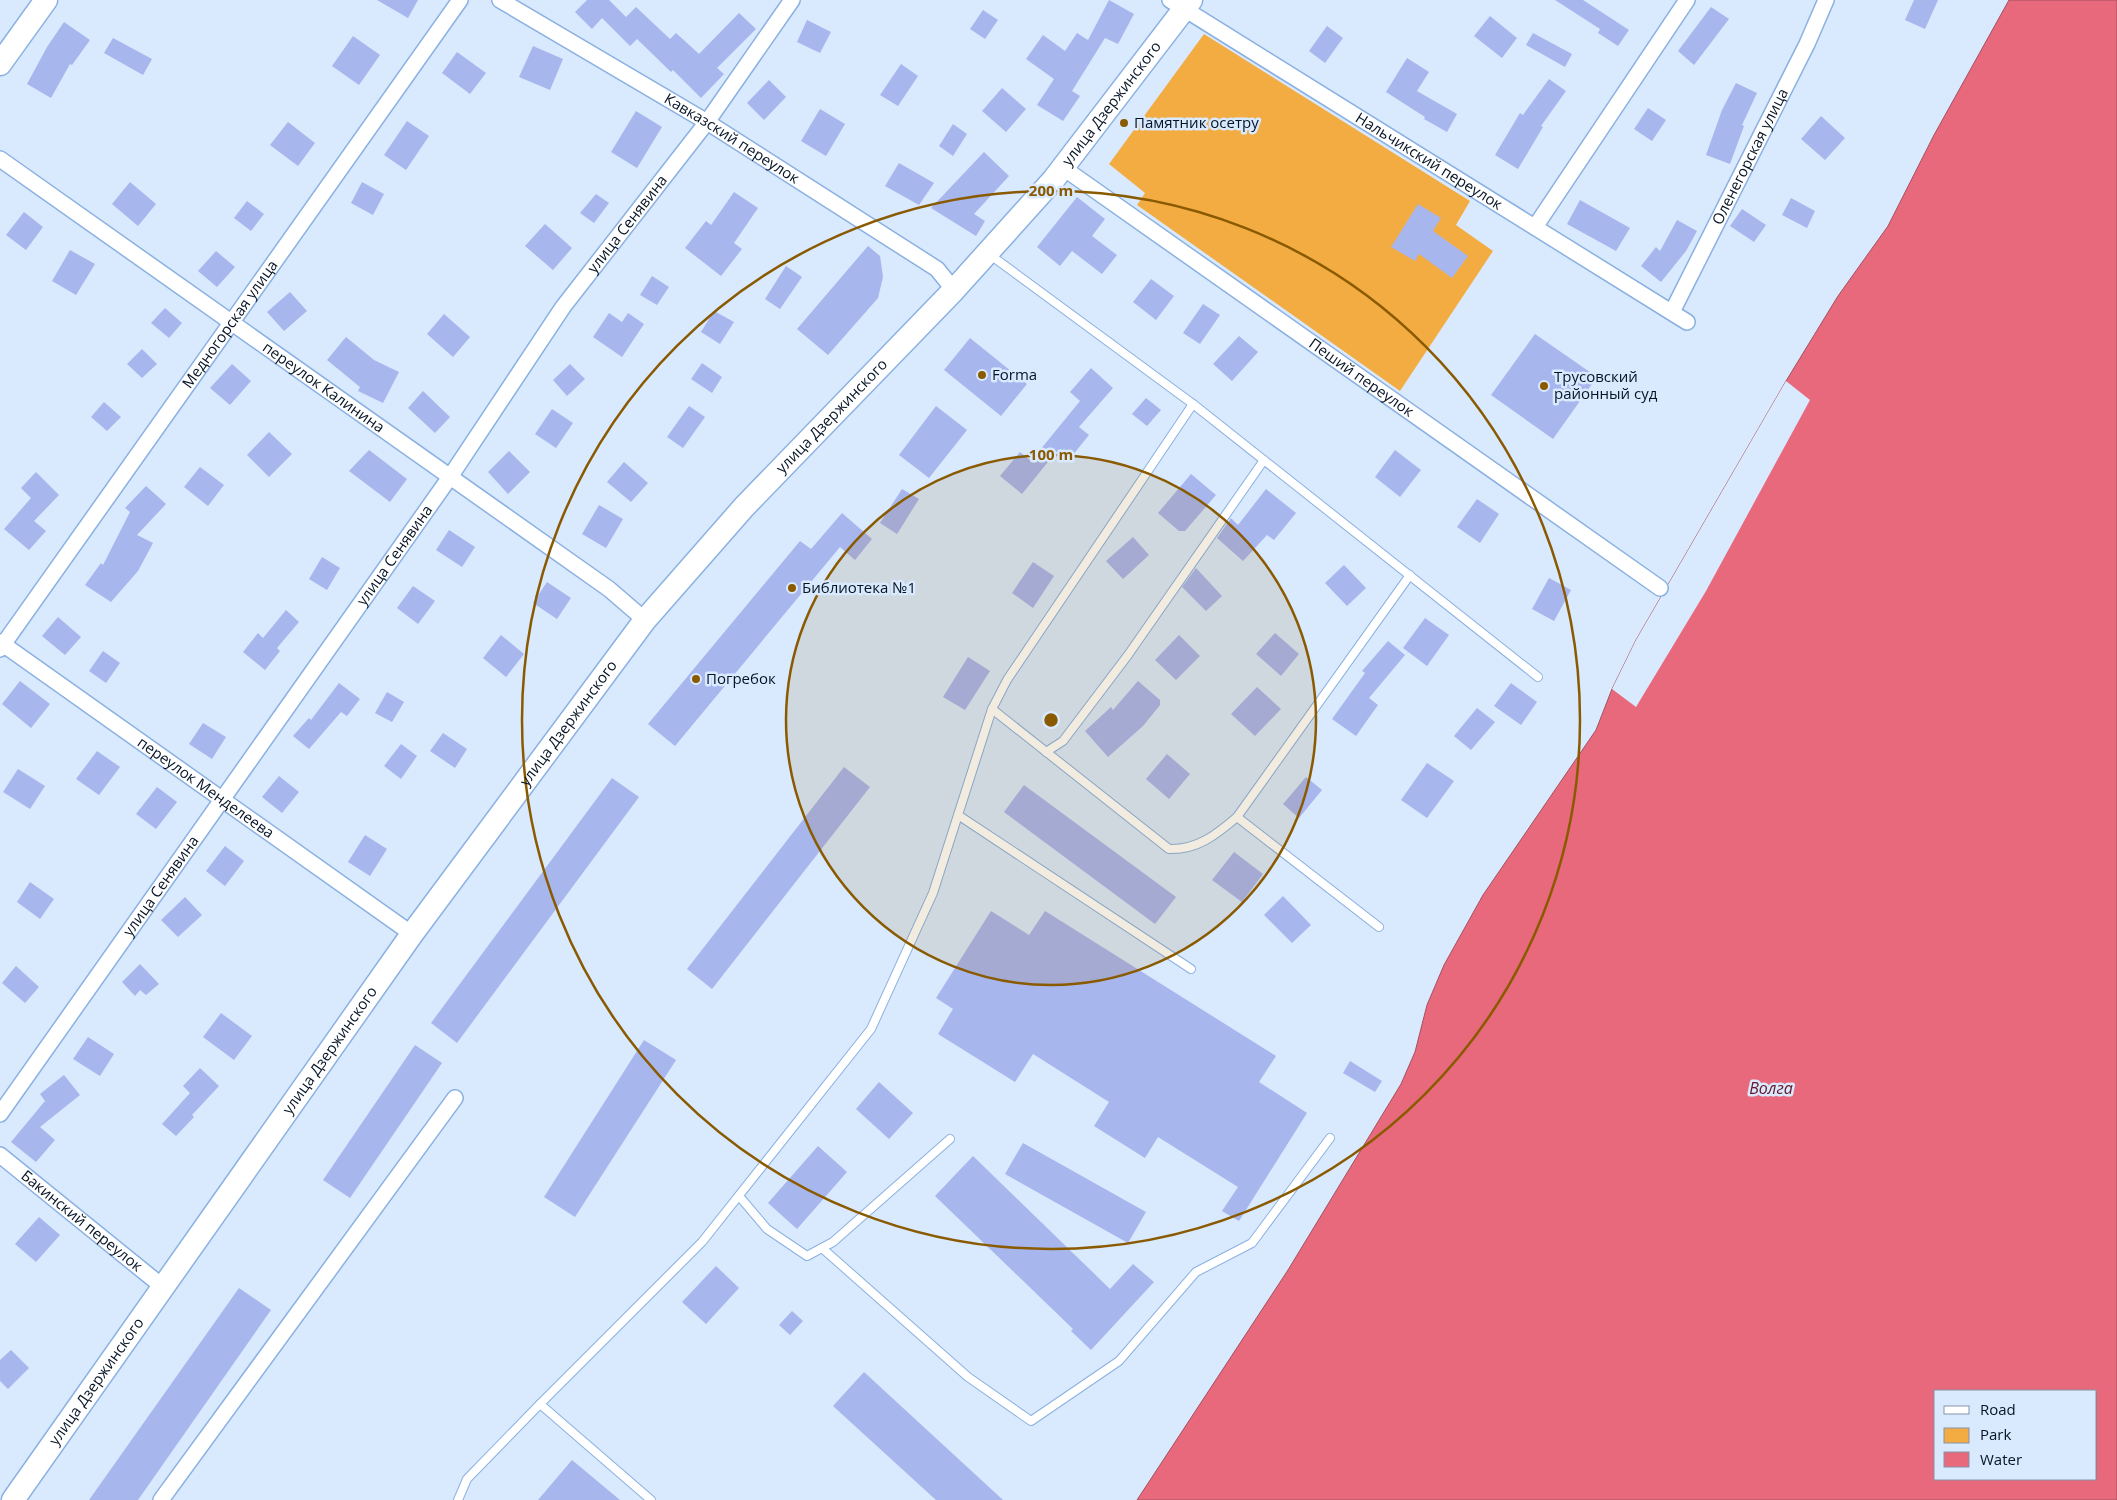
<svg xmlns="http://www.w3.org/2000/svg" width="2117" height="1500" viewBox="0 0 2117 1500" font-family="'Open Sans',sans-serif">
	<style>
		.green { fill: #f3ac42 }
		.water { fill: #e7697b; stroke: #a45061; fill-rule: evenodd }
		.pier { fill: #d9e9fe }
		.building { fill: #a8b6ee }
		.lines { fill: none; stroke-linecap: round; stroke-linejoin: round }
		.lane-casing { stroke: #8ab1e1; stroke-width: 10 }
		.street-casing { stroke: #8ab1e1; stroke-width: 18 }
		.secondary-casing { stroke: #8ab1e1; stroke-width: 25 }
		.lane { stroke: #fff; stroke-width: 8 }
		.street { stroke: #fff; stroke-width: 15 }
		.secondary { stroke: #fff; stroke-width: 22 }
		.ring { fill: none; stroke: #8a5a00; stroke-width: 2.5 }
		.poi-dot { fill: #8a5a00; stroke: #d9e9fe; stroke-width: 2 }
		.labels { text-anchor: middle; stroke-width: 5; stroke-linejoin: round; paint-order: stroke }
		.street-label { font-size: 15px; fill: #061425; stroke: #d9e9fe }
		.poi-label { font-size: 15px; fill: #061425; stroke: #d9e9fe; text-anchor: start }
		.water-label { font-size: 16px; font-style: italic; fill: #641526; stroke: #d9e9fe }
		.centre { fill: #8a5a00; stroke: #d9e9fe; stroke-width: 2.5 }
		.ring-label { font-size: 15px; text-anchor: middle; font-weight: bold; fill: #8a5a00; stroke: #d9e9fe; stroke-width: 5; stroke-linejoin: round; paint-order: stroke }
	</style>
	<rect width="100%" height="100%" fill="#d9e9fe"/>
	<polygon class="green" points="1204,34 1470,201 1456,225 1493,251 1400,391 1137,205 1145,193 1109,164"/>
	<path class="water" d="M2009,0H2117V1500H1137L1288,1270L1401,1084L1415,1052L1427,1005L1444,965L1483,895L1596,730L1612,689L1636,640L1786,381L1838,296L1888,226L1934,135ZM1936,1391H2096V1479H1936Z"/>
	<polygon class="pier" points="1786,381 1810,400 1706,591 1636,707 1612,689 1636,640"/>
	<g class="building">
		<polygon points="377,0 418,0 408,18"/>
		<polygon points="587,0 609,0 626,17 636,7 670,39 676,33 699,54 739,13 756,29 717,68 724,74 701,98 673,70 671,72 637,39 630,46 602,18 592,29 575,12"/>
		<polygon points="1109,0 1134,14 1118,44 1105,38 1072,91 1080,96 1063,121 1037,105 1054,79 1026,59 1043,35 1065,51 1077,33 1088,40"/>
		<polygon points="1555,0 1583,0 1629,30 1618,46 1598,33 1600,29"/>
		<polygon points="1914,0 1938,0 1925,29 1905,20"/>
		<polygon points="1711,7 1729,19 1694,65 1678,51"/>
		<polygon points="983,10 998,20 985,39 970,29"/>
		<polygon points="1490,16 1517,38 1502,58 1474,36"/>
		<polygon points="807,20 831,32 820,53 797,42"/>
		<polygon points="64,22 90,40 72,65 70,64 51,98 27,84 47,47"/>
		<polygon points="1327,26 1343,38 1325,63 1309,51"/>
		<polygon points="1533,33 1572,54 1565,67 1526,45"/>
		<polygon points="353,36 380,55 359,85 332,66"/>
		<polygon points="113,38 152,59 143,75 104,53"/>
		<polygon points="533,46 563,59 550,90 519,77"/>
		<polygon points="457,52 486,73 470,94 442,73"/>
		<polygon points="1407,58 1429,72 1417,91 1457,114 1447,132 1424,119 1425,117 1386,92"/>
		<polygon points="901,64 918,76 898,106 880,95"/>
		<polygon points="1549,79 1566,91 1541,126 1543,127 1518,169 1495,155 1520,113 1523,115"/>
		<polygon points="769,80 786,97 764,120 747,103"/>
		<polygon points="1736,83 1757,93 1742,125 1744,126 1730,164 1706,155 1722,110"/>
		<polygon points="1002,88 1026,109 1006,132 982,111"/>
		<polygon points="1648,108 1666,120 1652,141 1634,129"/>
		<polygon points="820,109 845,124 826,156 801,141"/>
		<polygon points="636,111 662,127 637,168 611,152"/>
		<polygon points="1821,116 1845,138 1825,160 1801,139"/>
		<polygon points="407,121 429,136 406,170 384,155"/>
		<polygon points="288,122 315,143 298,166 270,145"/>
		<polygon points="953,124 967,134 953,156 939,146"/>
		<polygon points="984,152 1009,176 974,214 985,221 976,236 931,208"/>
		<polygon points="899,163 934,183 919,205 885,186"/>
		<polygon points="130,182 156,204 138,226 112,204"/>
		<polygon points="362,182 384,194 373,215 351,203"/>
		<polygon points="734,192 758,208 734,243 742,249 721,276 685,248 706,221 711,225"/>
		<polygon points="596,194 609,203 594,223 580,213"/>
		<polygon points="1077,197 1105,219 1092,236 1117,255 1102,274 1072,251 1060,266 1037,247"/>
		<polygon points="1791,198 1815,211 1807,228 1782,215"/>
		<polygon points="1580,200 1630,228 1616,251 1567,224"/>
		<polygon points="247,201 264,214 251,231 234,218"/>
		<polygon points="1418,204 1441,218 1433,231 1468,256 1452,278 1419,254 1415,261 1391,247"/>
		<polygon points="1742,209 1766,225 1754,242 1730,226"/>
		<polygon points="24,212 43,227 26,250 6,235"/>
		<polygon points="1677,220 1697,231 1686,251 1661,282 1641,266 1656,247 1660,251"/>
		<polygon points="545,224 572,248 553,270 525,246"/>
		<polygon points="868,246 880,256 883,277 878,298 828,355 797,329"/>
		<polygon points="70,250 95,264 76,295 52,281"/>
		<polygon points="216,251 235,267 217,287 198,271"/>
		<polygon points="786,266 802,277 780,309 765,299"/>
		<polygon points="652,276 669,287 657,305 640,295"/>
		<polygon points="1151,279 1174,296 1156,320 1133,302"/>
		<polygon points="290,292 307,311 284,331 267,312"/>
		<polygon points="1203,304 1220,315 1200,344 1183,333"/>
		<polygon points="165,308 182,323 169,338 151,323"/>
		<polygon points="714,311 734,322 720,344 701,332"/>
		<polygon points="609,313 622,322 628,313 644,324 622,357 593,337"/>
		<polygon points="444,314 470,337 453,357 427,334"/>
		<polygon points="1535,334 1597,377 1553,439 1491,395"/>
		<polygon points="1239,336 1258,352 1232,381 1213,364"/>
		<polygon points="346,337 374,360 399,372 383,403 358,391 360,387 327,360"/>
		<polygon points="970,338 1027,384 1001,416 944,370"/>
		<polygon points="142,349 157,364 142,378 127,364"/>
		<polygon points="702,363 722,377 712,393 691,379"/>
		<polygon points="232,364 251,381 230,405 210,388"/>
		<polygon points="570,364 585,379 567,396 553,380"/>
		<polygon points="1091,368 1113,388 1079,427 1089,435 1068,461 1056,452 1022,494 1000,476 1020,452 1031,461 1080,401 1070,392"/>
		<polygon points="423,391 450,417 435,433 408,408"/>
		<polygon points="1146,398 1161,410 1147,426 1132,414"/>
		<polygon points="104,402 121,417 107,431 91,417"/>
		<polygon points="689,406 705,417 683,448 667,437"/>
		<polygon points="936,406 967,430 929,478 899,455"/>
		<polygon points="552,409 573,423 556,448 535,434"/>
		<polygon points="269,432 292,454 269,477 247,455"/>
		<polygon points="369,450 407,479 390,502 349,471"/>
		<polygon points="1395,450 1421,470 1400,497 1375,477"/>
		<polygon points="509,451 530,472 508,494 488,472"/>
		<polygon points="624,462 648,483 631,502 607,482"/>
		<polygon points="200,467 224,485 208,506 184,487"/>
		<polygon points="36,472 59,495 34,521 46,531 29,550 4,529 31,498 21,488"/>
		<polygon points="1191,474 1216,495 1185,531 1179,531 1158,513"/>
		<polygon points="146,486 166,504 137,535 153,543 138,571 111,602 85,585 101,563 103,565 130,512 125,508"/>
		<polygon points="902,489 919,499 897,534 880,523"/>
		<polygon points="1266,489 1296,513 1274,540 1267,535 1243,561 1217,538 1231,518 1238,525"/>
		<polygon points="1477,499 1499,514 1480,543 1457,527"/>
		<polygon points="599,505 623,519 606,548 582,534"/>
		<polygon points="842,513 872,539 855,560 840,547 675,746 648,724 800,541 811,549"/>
		<polygon points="449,530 475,547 462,567 436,550"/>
		<polygon points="1133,537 1149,555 1123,579 1106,561"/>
		<polygon points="322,557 340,568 327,590 309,579"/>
		<polygon points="1033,562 1054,576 1033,608 1012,593"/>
		<polygon points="1344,565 1366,588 1347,606 1325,583"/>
		<polygon points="1196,568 1222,596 1206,611 1182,587"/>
		<polygon points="1549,578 1571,590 1554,621 1532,609"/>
		<polygon points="547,582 571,598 557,619 533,603"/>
		<polygon points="413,586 435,601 418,624 397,608"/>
		<polygon points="286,610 299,622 277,648 280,651 265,670 243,652 258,633 263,638"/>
		<polygon points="58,617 81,637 65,655 42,636"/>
		<polygon points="1425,618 1449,635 1427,666 1403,648"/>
		<polygon points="1275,633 1299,654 1281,676 1256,654"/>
		<polygon points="501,635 524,654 506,677 483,658"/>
		<polygon points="1179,635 1200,656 1176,680 1155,660"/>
		<polygon points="1388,641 1405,655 1369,698 1378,705 1356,736 1332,719 1365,673 1362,671"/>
		<polygon points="103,651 120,663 106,683 89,671"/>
		<polygon points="968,657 990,671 965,710 943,697"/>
		<polygon points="20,681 50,704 31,728 2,704"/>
		<polygon points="1138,681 1160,700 1160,705 1143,726 1108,757 1085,731 1111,707 1113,710"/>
		<polygon points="339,683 360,699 347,716 341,712 309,749 293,736 309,718 311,720"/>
		<polygon points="1511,683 1537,702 1521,725 1494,706"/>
		<polygon points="1257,687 1281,709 1255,736 1231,714"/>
		<polygon points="387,692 404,702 392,722 375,713"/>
		<polygon points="1477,708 1495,722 1471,750 1454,736"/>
		<polygon points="203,723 226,737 212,759 189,744"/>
		<polygon points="443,733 467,749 455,768 430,751"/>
		<polygon points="401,744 417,756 401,779 384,766"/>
		<polygon points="97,751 120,767 99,795 76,779"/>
		<polygon points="1167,754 1190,774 1169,799 1146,779"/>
		<polygon points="1427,763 1454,781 1427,818 1401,800"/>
		<polygon points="844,767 870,787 712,989 687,969"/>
		<polygon points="18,769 45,786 30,809 3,792"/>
		<polygon points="279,776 299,792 282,813 262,797"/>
		<polygon points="1306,777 1322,790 1299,818 1283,804"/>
		<polygon points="612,778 639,797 457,1043 431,1023"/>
		<polygon points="1024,785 1176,897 1155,924 1004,812"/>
		<polygon points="157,787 177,802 156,829 136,814"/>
		<polygon points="365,835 387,849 370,876 348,862"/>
		<polygon points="225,846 244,861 225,886 206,871"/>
		<polygon points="1234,852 1263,874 1242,902 1212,880"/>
		<polygon points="30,882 54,899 40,919 17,902"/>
		<polygon points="1283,896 1311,925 1292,943 1264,915"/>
		<polygon points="185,897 202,915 178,937 161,920"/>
		<polygon points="991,911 1029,935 1045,911 1276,1056 1259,1082 1307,1113 1239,1221 1222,1211 1238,1187 1158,1137 1145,1158 1094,1126 1109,1102 1033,1054 1015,1082 938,1034 953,1009 936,998"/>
		<polygon points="140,964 159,984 146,995 140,990 135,996 122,982"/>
		<polygon points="16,966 39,987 25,1003 2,983"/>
		<polygon points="221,1013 252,1036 234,1060 203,1037"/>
		<polygon points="88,1037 114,1054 100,1076 73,1059"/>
		<polygon points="644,1040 676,1060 575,1217 544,1197"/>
		<polygon points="415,1045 442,1063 350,1198 323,1180"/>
		<polygon points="1350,1061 1382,1081 1375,1092 1343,1073"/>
		<polygon points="200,1068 219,1086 192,1115 194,1117 176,1136 162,1124 190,1093 183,1086"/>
		<polygon points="64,1075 80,1095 40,1127 55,1140 36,1162 11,1142 45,1101 40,1094"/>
		<polygon points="879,1082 913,1113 889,1139 856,1109"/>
		<polygon points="1023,1143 1146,1212 1128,1243 1005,1174"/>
		<polygon points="818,1146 847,1172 797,1229 768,1203"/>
		<polygon points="973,1156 1110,1289 1133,1264 1154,1282 1091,1350 1071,1331 1073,1329 935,1196"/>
		<polygon points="39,1217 60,1235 36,1262 15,1244"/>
		<polygon points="716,1266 739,1288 706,1324 682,1302"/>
		<polygon points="239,1288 271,1310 138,1500 89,1500"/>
		<polygon points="792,1311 803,1321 790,1335 779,1325"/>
		<polygon points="11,1350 29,1368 8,1389 0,1381 0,1360"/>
		<polygon points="864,1372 1003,1500 936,1500 833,1406"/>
		<polygon points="572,1460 620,1500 538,1500"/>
	</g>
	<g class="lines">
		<defs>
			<g id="lane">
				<polyline points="989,254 1193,404 1538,677"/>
				<path d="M992,709L1169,849C1197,850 1216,835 1237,817L1410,575"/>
				<polyline points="1046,752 1063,741 1128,655 1264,460"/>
				<polyline points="958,815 1191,969"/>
				<polyline points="1237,817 1379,927"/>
				<polyline points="739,1196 767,1229 807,1256 833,1242 950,1139"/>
				<polyline points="822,1248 968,1377 1031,1421 1119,1361 1196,1272 1252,1243 1330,1138"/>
				<polyline points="458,1500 467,1479 540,1404"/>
				<polyline points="651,1500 540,1404 702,1242 871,1029 933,893 992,709 1007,680 1193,404"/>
			</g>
			<g id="street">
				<path id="s1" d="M500,0L707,122L937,269L954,290"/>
				<path id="s2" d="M1170,0L1687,322"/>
				<path id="s3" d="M0,159L609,589L645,620"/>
				<path id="s4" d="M1062,167L1660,588"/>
				<polyline points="1535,227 1687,0"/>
				<path id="s5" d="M1672,312L1807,44L1826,0"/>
				<path id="s6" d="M0,642L412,934"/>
				<path id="s7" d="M0,649L460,0"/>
				<path id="s8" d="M0,1114L450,477L563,307L707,122L792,0"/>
				<path id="s9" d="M0,1155L163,1287"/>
				<polyline points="161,1500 455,1098"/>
			</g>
			<g id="secondary">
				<polyline points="0,64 46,0"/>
				<path id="s10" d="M13,1500L412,934L645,620L744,507L954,290L1054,179L1191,0"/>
			</g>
		</defs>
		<use href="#lane" class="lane-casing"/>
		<use href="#street" class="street-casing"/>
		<use href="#secondary" class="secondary-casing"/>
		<use href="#lane" class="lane"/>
		<use href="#street" class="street"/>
		<use href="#secondary" class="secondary"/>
	</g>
	<circle cx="1051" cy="720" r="265" fill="#8a5a00" fill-opacity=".12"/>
	<g class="ring">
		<circle cx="1051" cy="720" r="265"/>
		<circle cx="1051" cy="720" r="529"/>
	</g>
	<g class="poi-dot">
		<circle cx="1124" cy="123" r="5"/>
		<circle cx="982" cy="375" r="5"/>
		<circle cx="1544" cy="386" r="5"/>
		<circle cx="792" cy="588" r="5"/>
		<circle cx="696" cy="679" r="5"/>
	</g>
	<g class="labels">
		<g class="street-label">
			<text dy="5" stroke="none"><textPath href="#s10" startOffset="1780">улица Дзержинского</textPath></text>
			<text dy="5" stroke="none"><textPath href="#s1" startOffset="270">Кавказский переулок</textPath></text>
			<text dy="5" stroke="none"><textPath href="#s5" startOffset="174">Оленегорская улица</textPath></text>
			<text dy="5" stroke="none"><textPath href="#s2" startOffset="305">Нальчикский переулок</textPath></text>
			<text dy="5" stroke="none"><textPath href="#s8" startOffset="1089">улица Сенявина</textPath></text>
			<text dy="5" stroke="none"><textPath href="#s7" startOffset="398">Медногорская улица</textPath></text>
			<text dy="5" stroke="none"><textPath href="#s4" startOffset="366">Пеший переулок</textPath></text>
			<text dy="5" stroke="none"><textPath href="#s3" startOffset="396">переулок Калинина</textPath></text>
			<text dy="5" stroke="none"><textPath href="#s10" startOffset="1360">улица Дзержинского</textPath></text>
			<text dy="5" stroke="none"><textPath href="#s8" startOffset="684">улица Сенявина</textPath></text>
			<text dy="5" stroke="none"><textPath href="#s10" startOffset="955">улица Дзержинского</textPath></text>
			<text dy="5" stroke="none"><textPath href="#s6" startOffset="252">переулок Менделеева</textPath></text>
			<text dy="5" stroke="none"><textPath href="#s8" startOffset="279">улица Сенявина</textPath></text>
			<text dy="5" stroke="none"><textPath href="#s10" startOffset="550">улица Дзержинского</textPath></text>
			<text dy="5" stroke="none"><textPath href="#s9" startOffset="105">Бакинский переулок</textPath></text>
			<text dy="5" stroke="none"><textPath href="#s10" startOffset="145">улица Дзержинского</textPath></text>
		</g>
		<g class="poi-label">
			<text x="1134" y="128">Памятник осетру</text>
			<text x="992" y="380">Forma</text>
			<text x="1554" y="382">Трусовский<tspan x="1554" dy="17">районный суд</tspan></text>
			<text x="802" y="593">Библиотека №1</text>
			<text x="706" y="684">Погребок</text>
		</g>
		<g class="water-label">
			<text x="1771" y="1094">Волга</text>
		</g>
	</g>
	<circle cx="1051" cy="720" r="8" class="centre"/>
	<g class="ring-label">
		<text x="1051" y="196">200 m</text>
		<text x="1051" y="460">100 m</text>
	</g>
	<rect x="1934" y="1390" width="162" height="90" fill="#d9e9fe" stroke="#8594a7"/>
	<rect x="1944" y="1406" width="25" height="8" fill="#ffffff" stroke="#8594a7"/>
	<text x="1980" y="1415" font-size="15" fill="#061425">Road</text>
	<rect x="1944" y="1428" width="25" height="15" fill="#f3ac42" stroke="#8594a7"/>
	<text x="1980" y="1440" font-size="15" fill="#061425">Park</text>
	<rect x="1944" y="1452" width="25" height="15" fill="#e7697b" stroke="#8594a7"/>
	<text x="1980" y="1465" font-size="15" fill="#061425">Water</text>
</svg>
